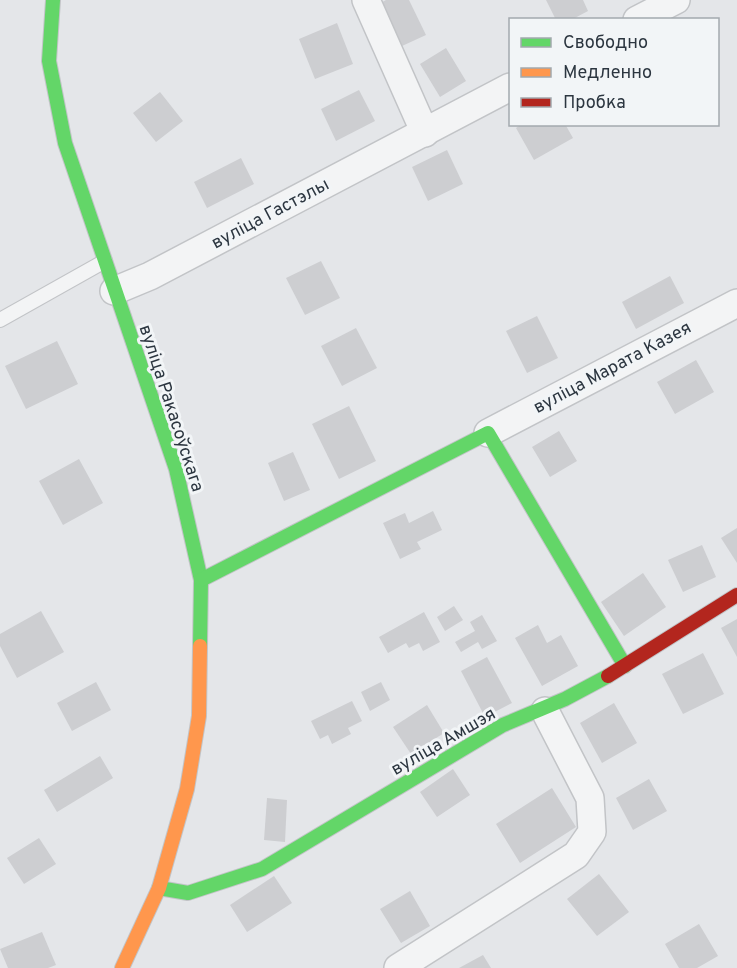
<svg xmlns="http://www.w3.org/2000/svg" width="737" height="968" viewBox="0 0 737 968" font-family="Overpass,sans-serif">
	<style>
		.building { fill: #cdced1 }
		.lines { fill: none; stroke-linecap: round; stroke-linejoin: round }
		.lane-casing { stroke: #c2c4c7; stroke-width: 16 }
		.street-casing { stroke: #c2c4c7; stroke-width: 30 }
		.fast-casing { stroke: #c2c4c7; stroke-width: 16 }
		.slow-casing { stroke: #c2c4c7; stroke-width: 16 }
		.jam-casing { stroke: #c2c4c7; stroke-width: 16 }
		.lane { stroke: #f3f4f5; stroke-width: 14 }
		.street { stroke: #f3f4f5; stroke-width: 27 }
		.fast { stroke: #63d668; stroke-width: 14 }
		.slow { stroke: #ff974d; stroke-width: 14 }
		.jam { stroke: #b3261e; stroke-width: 14 }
		.labels { text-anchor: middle; stroke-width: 6; stroke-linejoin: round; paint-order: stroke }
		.street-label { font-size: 18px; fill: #2c3640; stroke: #f2f5f7 }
	</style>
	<rect width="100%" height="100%" fill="#e4e6e9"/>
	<g class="building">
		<polygon points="386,0 409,0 426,35 402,46 379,4"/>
		<polygon points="546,0 583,0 588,11 571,20 556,20"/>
		<polygon points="337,23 353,64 315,79 299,39"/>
		<polygon points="446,48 466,81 440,97 420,64"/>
		<polygon points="359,90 375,121 336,141 321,109"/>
		<polygon points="160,92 183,121 156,142 133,113"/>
		<polygon points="522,124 565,124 573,138 534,160 516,128"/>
		<polygon points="447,150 463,184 428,201 412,167"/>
		<polygon points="241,158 254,184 207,208 194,182"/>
		<polygon points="321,261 340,298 305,315 286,278"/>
		<polygon points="670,276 684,303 636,329 622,302"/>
		<polygon points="537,316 558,358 527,373 506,331"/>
		<polygon points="356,328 377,368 342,386 321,346"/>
		<polygon points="57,341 78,384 26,409 5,366"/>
		<polygon points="696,360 714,392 675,414 657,382"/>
		<polygon points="349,406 376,461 339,479 312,424"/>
		<polygon points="559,431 577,461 550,477 532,447"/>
		<polygon points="293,452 310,490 284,501 268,463"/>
		<polygon points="79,459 103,503 63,525 39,481"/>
		<polygon points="433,511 442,530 417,542 421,549 400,559 383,523 405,513 409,523"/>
		<polygon points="737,528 737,563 721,538"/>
		<polygon points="702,545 716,577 683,592 668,560"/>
		<polygon points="643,573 666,607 624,636 601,602"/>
		<polygon points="454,606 463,620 445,631 437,617"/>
		<polygon points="41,611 64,652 17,678 0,646 0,634"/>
		<polygon points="424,612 440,642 423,651 419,643 409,648 406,643 388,653 379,637"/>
		<polygon points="482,615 497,641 482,649 478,642 461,652 455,642 475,631 470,622"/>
		<polygon points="737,619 737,657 721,628"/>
		<polygon points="538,625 547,643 561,635 578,666 542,686 515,638"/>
		<polygon points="703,653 724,694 683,714 662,674"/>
		<polygon points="487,657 512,703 485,717 461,671"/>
		<polygon points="96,682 111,710 72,731 57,703"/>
		<polygon points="381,682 390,700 370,711 361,692"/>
		<polygon points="352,701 362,721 348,728 351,734 332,744 328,735 320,739 311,721"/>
		<polygon points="614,703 637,743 602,763 580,723"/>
		<polygon points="427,705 444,733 411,754 393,727"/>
		<polygon points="100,756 113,778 57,812 44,790"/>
		<polygon points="453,769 470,795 437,817 420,792"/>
		<polygon points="649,779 667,811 633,830 616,798"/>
		<polygon points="552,788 576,827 520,863 496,824"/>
		<polygon points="267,798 287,800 285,842 264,840"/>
		<polygon points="39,838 56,864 24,884 7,858"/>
		<polygon points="599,874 629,912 597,936 567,899"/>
		<polygon points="274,876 292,903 247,932 230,905"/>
		<polygon points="410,891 430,926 401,943 380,909"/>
		<polygon points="699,924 718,956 697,968 679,968 665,944"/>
		<polygon points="42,932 56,965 48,968 8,968 0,949"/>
		<polygon points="483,955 491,968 459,968"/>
	</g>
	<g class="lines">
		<defs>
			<polyline id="lane" points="0,320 105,261"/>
			<g id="street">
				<polyline points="366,0 425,133"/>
				<polyline points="637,20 676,0"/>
				<polyline points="114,291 150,276 510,87"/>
				<polyline points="488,433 737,303"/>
				<polyline points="398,968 576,855 592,832 590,798 545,711"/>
			</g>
			<g id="fast">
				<polyline points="53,0 49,61 65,143 176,469 201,580 200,646"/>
				<polyline points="201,580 488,433 625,666"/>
				<polyline points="159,888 188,893 262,869 503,725 565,699 608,676"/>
			</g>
			<polyline id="slow" points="122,968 159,888 187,789 199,716 200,646"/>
			<polyline id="jam" points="608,676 737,595"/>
		</defs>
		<use href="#lane" class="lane-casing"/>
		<use href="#street" class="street-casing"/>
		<use href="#fast" class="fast-casing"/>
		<use href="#slow" class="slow-casing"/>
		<use href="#jam" class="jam-casing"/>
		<use href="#lane" class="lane"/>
		<use href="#street" class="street"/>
		<use href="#fast" class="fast"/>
		<use href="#slow" class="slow"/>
		<use href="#jam" class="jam"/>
	</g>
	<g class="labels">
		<g class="street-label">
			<text transform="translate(270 213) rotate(-28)" y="6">вуліца Гастэлы</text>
			<text transform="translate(612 367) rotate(-28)" y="6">вуліца Марата Казея</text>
			<text transform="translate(172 408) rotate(72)" y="6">вуліца Ракасоўскага</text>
			<text transform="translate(443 741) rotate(-30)" y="6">вуліца Амшэя</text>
		</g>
	</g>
	<rect x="509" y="18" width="210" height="108" fill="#f2f5f7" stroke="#a3a9ae" stroke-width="1.5"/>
	<rect x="521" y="38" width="30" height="9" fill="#63d668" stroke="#a3a9ae" stroke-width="1.5"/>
	<text x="563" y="48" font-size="18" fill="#2c3640">Свободно</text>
	<rect x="521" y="68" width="30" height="9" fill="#ff974d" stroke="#a3a9ae" stroke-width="1.5"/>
	<text x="563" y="78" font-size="18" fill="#2c3640">Медленно</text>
	<rect x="521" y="98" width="30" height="9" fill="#b3261e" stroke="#a3a9ae" stroke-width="1.5"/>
	<text x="563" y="108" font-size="18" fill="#2c3640">Пробка</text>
</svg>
